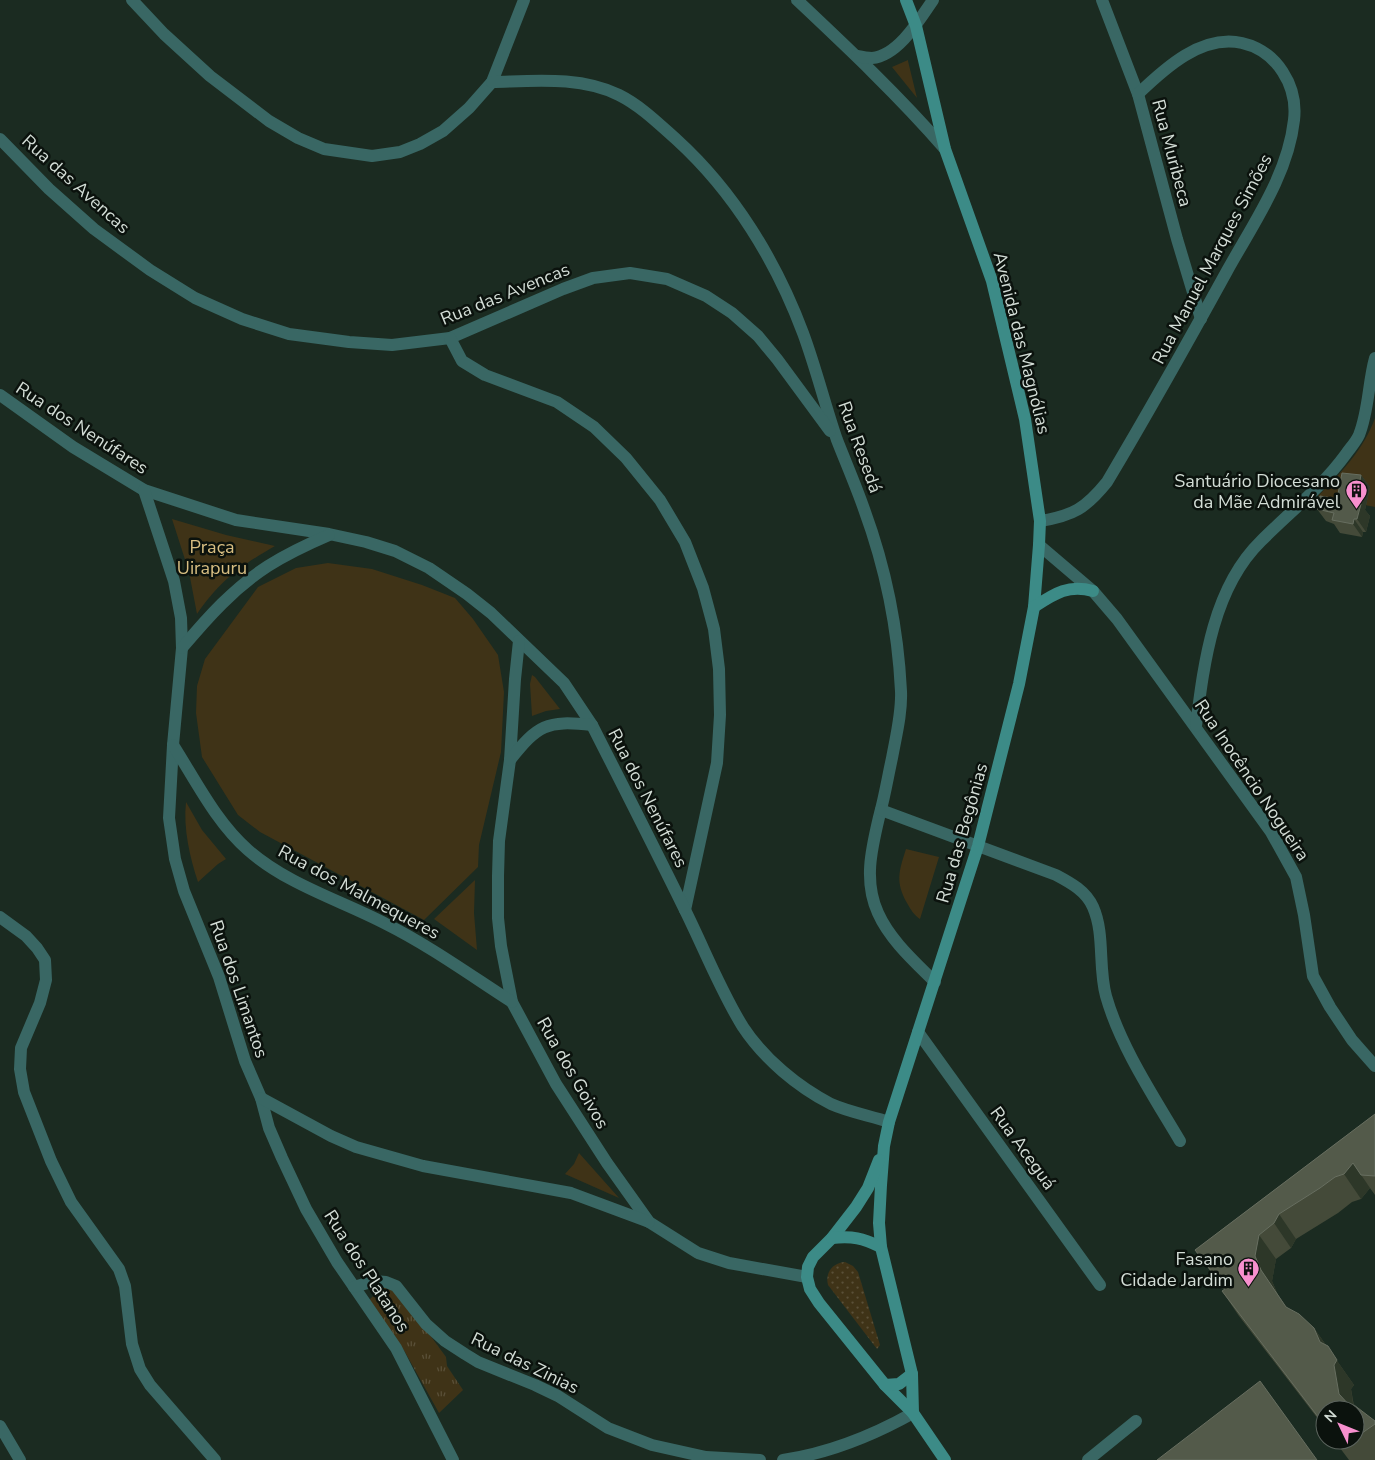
<svg xmlns="http://www.w3.org/2000/svg" width="1375" height="1460" viewBox="0 0 1375 1460" font-family="'Nunito Sans',sans-serif">
	<style>
		.grass { fill: url(#grass-tufts) }
		.park { fill: #3f3317 }
		.garden { fill: url(#garden-dots) }
		.lines { fill: none; stroke-linecap: round; stroke-linejoin: round }
		.minor { stroke: #396764; stroke-width: 12 }
		.secondary { stroke: #3c8b87; stroke-width: 12 }
		.wall { fill: #444a39 }
		.shaded-wall { fill: #2d3728 }
		.building { fill: #535a4a; stroke: #676e60 }
		.labels { text-anchor: middle; stroke-width: 5; stroke-linejoin: round; paint-order: stroke }
		.street-label { font-size: 18px; fill: #d3ddd6; stroke: #0b120d }
		.poi-label { font-size: 18px; fill: #d3ddd6; stroke: #0b120d; text-anchor: end }
		.park-label { font-size: 18px; fill: #d8be82; stroke: #0b120d }
	</style>
	<defs>
		<pattern id="grass-tufts" width="24" height="20" patternUnits="userSpaceOnUse" patternTransform="scale(1.25)"><rect width="24" height="20" fill="#3f3317"/><path d="M3 7l-1-3M5 7V3M7 7l1-3M15 17l-1-3M17 17v-4M19 17l1-3" fill="none" stroke="#5a5038"/></pattern>
		<pattern id="garden-dots" width="8" height="8" patternUnits="userSpaceOnUse" patternTransform="scale(1.25)"><rect width="8" height="8" fill="#3f3317"/><path d="M2 2h.1M6 6h.1" fill="none" stroke="#5a5038" stroke-width="1.8" stroke-linecap="round"/></pattern>
	</defs>
	<rect width="100%" height="100%" fill="#1b2b21"/>
	<polygon class="grass" points="384,1286 392,1290 424,1327 446,1357 447,1366 463,1390 439,1413 405,1352 369,1300"/>
	<g class="park">
		<polygon points="908,60 908,61 917,98 892,67"/>
		<path d="M1375,418V507L1318,496C1341,473 1364,449 1375,418Z"/>
		<path d="M172,519L226,535L275,546C240,566 220,581 197,614L189,572Z"/>
		<polygon points="328,563 372,569 422,585 455,598 473,619 498,655 504,692 501,752 479,845 478,867 424,920 260,832 238,815 202,757 196,713 197,686 205,659 258,587 296,568"/>
		<polygon points="532,675 535,677 560,709 546,711 532,716 530,684"/>
		<path d="M186,802L202,830L226,859L218,864L198,882C190,858 183,828 186,802Z"/>
		<path d="M906,849L939,857L920,919C914,915 911,910 907,903C895,882 899,871 906,849Z"/>
		<polygon points="475,880 474,913 477,950 434,919"/>
		<polygon points="579,1153 619,1198 565,1174 574,1164"/>
	</g>
	<path class="garden" d="M845,1262L853,1266L858,1272L880,1345L877,1349L828,1285C825,1273 832,1263 845,1262Z"/>
	<g class="lines">
		<g class="minor">
			<polyline points="132,0 164,34 210,76 269,121 298,138 324,149 372,156 400,152 420,144 443,131 469,108 492,82 524,0"/>
			<path d="M797,0C848,48 899,96 945,149"/>
			<polyline points="1102,0 1138,94 1177,239 1201,319"/>
			<path d="M857,56C862,57 868,58 872,58C898,56 920,19 933,0"/>
			<path d="M492,82C535,81 580,76 619,95C641,106 659,124 677,140C734,192 776,261 803,333C816,368 825,405 837,440C846,463 856,486 864,509C885,566 898,630 901,691C902,713 896,736 892,758C888,776 885,795 880,813C872,847 863,880 878,913C890,940 915,962 935,982"/>
			<polyline points="0,139 49,189 94,229 150,270 195,298 242,319 289,334 349,342 392,345 450,338 563,289 593,278 630,273 667,279 706,296 732,313 758,336 777,359 830,431"/>
			<polyline points="450,338 462,361 485,375 557,402 594,427 626,458 660,500 685,542 703,588 714,629 719,669 720,715 717,763 685,910"/>
			<path d="M0,395L73,447L144,490L236,520L329,534L366,542L395,551L429,568L467,594L491,613L564,683L592,725C623,786 654,847 684,908C704,948 720,990 743,1027C764,1059 798,1087 831,1104C849,1112 871,1116 889,1122"/>
			<polyline points="144,490 174,581 181,618 182,648 173,745 169,818 175,859 184,891 219,977 245,1061 261,1098 269,1128 282,1158 306,1209 337,1262 396,1348 453,1460"/>
			<path d="M1040,521C1073,516 1086,508 1107,482C1148,413 1188,342 1227,271C1253,224 1288,175 1294,120C1298,86 1277,51 1242,43C1202,34 1165,68 1138,94"/>
			<polyline points="1039,545 1093,591 1117,619 1271,832 1296,877 1304,915 1313,976 1330,1007 1352,1040 1375,1066"/>
			<polyline points="519,641 515,679 510,760 499,841 498,876 498,918 501,946 512,1002 556,1084 607,1163 649,1222 698,1253 729,1263 807,1277"/>
			<path d="M182,648C208,617 234,588 268,566C287,554 308,544 329,535"/>
			<path d="M1196,726C1204,662 1213,588 1261,541C1290,512 1322,487 1346,454C1350,448 1356,442 1359,435C1369,410 1368,383 1375,358"/>
			<path d="M173,745C196,781 216,822 248,850C288,885 340,900 386,924C430,946 470,975 512,1002"/>
			<path d="M510,760C538,725 546,720 592,725"/>
			<path d="M881,810L1056,875C1071,883 1086,891 1093,907C1105,934 1098,967 1106,996C1120,1046 1154,1097 1180,1141"/>
			<polyline points="0,917 26,936 37,948 45,960 46,980 40,1003 21,1048 20,1069 24,1092 51,1161 71,1202 119,1269 125,1286 132,1344 140,1369 150,1385 215,1460"/>
			<polyline points="918,1032 1100,1285"/>
			<polyline points="261,1098 331,1136 356,1147 423,1166 571,1193 649,1222"/>
			<polyline points="354,1287 374,1281 386,1282 396,1286 426,1324 445,1341 465,1354 478,1362 535,1385 558,1396 608,1428 652,1445 706,1457 760,1460"/>
			<polyline points="0,1426 20,1460"/>
			<path d="M783,1460C830,1453 872,1436 913,1413"/>
			<polyline points="1088,1460 1136,1421"/>
		</g>
		<g class="secondary">
			<polyline points="906,0 916,26 945,149 992,281 1025,419 1040,521 1039,545 1034,607 1019,684 978,846 889,1122 884,1146 881,1185 879,1223 881,1247 912,1374 913,1413"/>
			<path d="M1034,607C1054,594 1068,584 1093,591"/>
			<polyline points="879,1160 868,1188 856,1207 832,1238 813,1257 808,1267 807,1277 810,1289 819,1303 885,1385 913,1413 945,1460"/>
			<path d="M832,1238C853,1236 862,1238 881,1247"/>
			<polyline points="885,1385 899,1384 912,1374"/>
		</g>
	</g>
	<g class="wall">
		<polygon points="1361,475 1370,487 1365,510 1370,516 1366,532 1363,532 1362,537 1340,533 1334,524 1326,521 1317,509 1337,499"/>
		<polygon points="1375,1114 1375,1195 1370,1188 1361,1199 1352,1202 1338,1213 1296,1239 1291,1248 1276,1259 1272,1281 1278,1295 1287,1308 1314,1328 1354,1385 1351,1389 1354,1406 1375,1421 1375,1460 1349,1460 1334,1440 1355,1440 1355,1410 1325,1410 1325,1428 1239,1316 1222,1291 1224,1290 1195,1250"/>
	</g>
	<g class="shaded-wall">
		<polygon points="1361,475 1370,487 1365,510 1370,516 1366,532 1357,519 1356,501"/>
		<polygon points="1354,519 1363,532 1362,537 1353,524"/>
		<polygon points="1353,1163 1370,1188 1361,1199 1344,1174"/>
		<polygon points="1279,1214 1296,1239 1291,1248 1274,1223"/>
		<polygon points="1259,1235 1276,1259 1272,1281 1278,1295 1261,1270 1255,1256"/>
		<polygon points="1314,1328 1354,1385 1351,1389 1354,1410 1350,1410 1339,1394 1320,1342"/>
	</g>
	<g class="building">
		<polygon points="1342,473 1361,475 1356,501 1361,504 1357,519 1354,519 1353,524 1332,520 1334,513 1317,509 1320,496 1337,499"/>
		<polygon points="1375,1114 1375,1176 1361,1175 1353,1163 1344,1174 1335,1177 1320,1188 1279,1214 1274,1223 1259,1235 1255,1256 1261,1270 1286,1307 1299,1314 1314,1328 1320,1342 1328,1346 1337,1360 1334,1365 1339,1394 1351,1407 1354,1405 1375,1421 1375,1424 1355,1438 1355,1410 1325,1410 1325,1426 1222,1291 1225,1289 1195,1250"/>
		<polygon points="1260,1381 1317,1460 1157,1460"/>
		<polygon points="1335,1440 1352,1440 1341,1448"/>
	</g>
	<defs>
		<symbol id="building-pin" viewBox="-11 -11 22 30"><path d="M0 17L-7.5 6A9.5 9.5 0 1 1 7.5 6Z" fill="#f790ce" stroke="#0b120d"/><path d="M-4-6H4V6H1V3H-1V6H-4ZM-2.5-4.3h1.7v1.8h-1.7ZM.8-4.3h1.7v1.8H.8ZM-2.5-1h1.7V.8h-1.7ZM.8-1h1.7V.8H.8Z" fill="#111"/></symbol>
	</defs>
	<g fill-rule="evenodd">
		<use href="#building-pin" x="1344" y="478" width="25" height="34"/>
		<use href="#building-pin" x="1236" y="1256" width="25" height="34"/>
	</g>
	<g class="labels">
		<g class="street-label">
			<text transform="translate(1172 153) rotate(75)" y="6">Rua Muribeca</text>
			<text transform="translate(76 184) rotate(42)" y="6">Rua das Avencas</text>
			<text transform="translate(1212 259) rotate(-62)" y="6">Rua Manuel Marques Simões</text>
			<text transform="translate(505 294) rotate(-22)" y="6">Rua das Avencas</text>
			<text transform="translate(1022 343) rotate(76)" y="6">Avenida das Magnólias</text>
			<text transform="translate(82 428) rotate(33)" y="6">Rua dos Nenúfares</text>
			<text transform="translate(860 447) rotate(70)" y="6">Rua Resedá</text>
			<text transform="translate(1252 780) rotate(56)" y="6">Rua Inocêncio Nogueira</text>
			<text transform="translate(648 798) rotate(63)" y="6">Rua dos Nenúfares</text>
			<text transform="translate(962 833) rotate(-74)" y="6">Rua das Begônias</text>
			<text transform="translate(359 892) rotate(28)" y="6">Rua dos Malmequeres</text>
			<text transform="translate(239 989) rotate(71)" y="6">Rua dos Limantos</text>
			<text transform="translate(573 1073) rotate(60)" y="6">Rua dos Goivos</text>
			<text transform="translate(1023 1148) rotate(54)" y="6">Rua Aceguá</text>
			<text transform="translate(367 1271) rotate(57)" y="6">Rua dos Platanos</text>
			<text transform="translate(525 1363) rotate(26)" y="6">Rua das Zinias</text>
		</g>
		<g class="poi-label">
			<text x="1340" y="487">Santuário Diocesano<tspan x="1340" dy="21">da Mãe Admirável</tspan></text>
			<text x="1233" y="1265">Fasano<tspan x="1233" dy="21">Cidade Jardim</tspan></text>
		</g>
		<g class="park-label">
			<text x="212" y="553">Praça<tspan x="212" dy="21">Uirapuru</tspan></text>
		</g>
	</g>
	<g transform="translate(1340 1425) rotate(313)"><circle r="24" fill="#0b120d" stroke="#5b635d"/>
	<path d="M0-4L9 19L0 12L-9 19Z" fill="#f790ce"/>
	<text y="-8" font-size="14" font-weight="bold" text-anchor="middle" fill="#d3ddd6">N</text>
	</g>
</svg>
